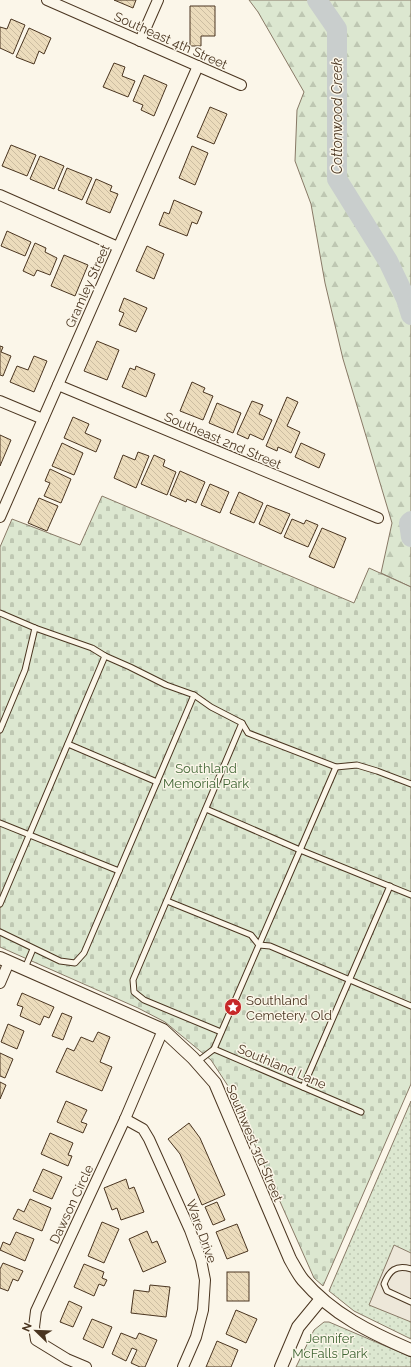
<svg xmlns="http://www.w3.org/2000/svg" width="411" height="1367" viewBox="0 0 411 1367" font-family="Raleway,sans-serif">
	<style>
		.grass { fill: url(#grass-dots); stroke: #887966 }
		.forest { fill: url(#forest-firs); stroke: #887966 }
		.cemetery { fill: url(#cemetery-stones); stroke: #887966 }
		.parking { fill: #ede7d9; stroke: #887966 }
		.lines { fill: none; stroke-linecap: round; stroke-linejoin: round }
		.river { stroke: #c9cecd; stroke-width: 20 }
		.building { fill: url(#building-back-hatch); stroke: #4a3520 }
		.service-casing { stroke: #4a3520; stroke-width: 7 }
		.minor-casing { stroke: #4a3520; stroke-width: 12 }
		.tertiary-casing { stroke: #4a3520; stroke-width: 14 }
		.service { stroke: #fbf6e9; stroke-width: 5 }
		.minor { stroke: #fbf6e9; stroke-width: 10 }
		.tertiary { stroke: #fbf6e9; stroke-width: 12 }
		.labels { text-anchor: middle; stroke-width: 3; stroke-linejoin: round; paint-order: stroke }
		.street-label { font-size: 13px; fill: #4a3520; stroke: #fbf6e9 }
		.park-label { font-size: 13px; fill: #436837; stroke: #fbf6e9 }
		.poi-label { font-size: 13px; fill: #4a3520; stroke: #fbf6e9; text-anchor: start }
		.water-label { font-size: 14px; font-style: italic; fill: #4a3520; stroke: #fbf6e9 }
	</style>
	<defs>
		<pattern id="grass-dots" width="8" height="8" patternUnits="userSpaceOnUse"><rect width="8" height="8" fill="#dce7d0"/><path d="M2 2h.1M6 6h.1" fill="none" stroke="#bec7b2" stroke-width="1.8" stroke-linecap="round"/></pattern>
		<pattern id="forest-firs" width="22" height="20" patternUnits="userSpaceOnUse"><rect width="22" height="20" fill="#dce7d0"/><path d="M5 1l3.5 6h-7zM16 11l3.5 6h-7z" fill="#bec7b2"/></pattern>
		<pattern id="cemetery-stones" width="16" height="16" patternUnits="userSpaceOnUse"><rect width="16" height="16" fill="#dce7d0"/><path d="M2 7V4a2 2 0 0 1 4 0v3zM10 15v-3a2 2 0 0 1 4 0v3z" fill="#bec7b2"/></pattern>
		<pattern id="building-back-hatch" width="6" height="6" patternUnits="userSpaceOnUse"><rect width="6" height="6" fill="#ecdcbc"/><path d="M-1 5l2 2M0 0l6 6M5-1l2 2" fill="none" stroke="#ccbda1"/></pattern>
	</defs>
	<rect width="100%" height="100%" fill="#fbf6e9"/>
	<g class="grass">
		<polygon points="411,1101 411,1339 354,1311 329,1291"/>
		<polygon points="324,1322 329,1322 411,1357 411,1367 296,1367 314,1330"/>
	</g>
	<polygon class="forest" points="249,0 411,0 411,587 381,573 392,523 343,359 325,283 311,204 295,161 297,110 304,92 258,12"/>
	<polygon class="cemetery" points="102,496 354,603 369,568 411,587 411,1084 323,1286 314,1278 230,1089 211,1060 165,1022 138,1008 0,947 0,547 12,519 80,545"/>
	<polygon class="parking" points="394,1245 411,1253 411,1322 369,1305"/>
	<g class="lines">
		<g class="river">
			<polyline points="317,0 337,29 337,179 388,261 406,299 411,315"/>
			<polyline points="411,521 409,523 411,537"/>
		</g>
	</g>
	<g class="building">
		<polygon points="114,0 136,0 133,8"/>
		<polygon points="190,6 215,6 215,36 201,36 201,46 190,46"/>
		<polygon points="11,19 25,25 13,54 0,48 0,27 7,29"/>
		<polygon points="29,28 51,38 44,54 39,51 34,64 16,57"/>
		<polygon points="114,63 125,67 122,76 135,81 128,97 103,87"/>
		<polygon points="144,75 167,85 154,116 141,110 143,105 133,101"/>
		<polygon points="210,107 227,114 214,144 197,137"/>
		<polygon points="11,145 36,155 27,176 2,166"/>
		<polygon points="192,146 208,153 195,185 179,178"/>
		<polygon points="40,156 64,166 54,189 30,179"/>
		<polygon points="67,168 92,178 82,200 58,190"/>
		<polygon points="96,179 112,186 110,191 118,194 110,213 86,203"/>
		<polygon points="174,200 202,212 197,224 192,222 187,236 159,225 164,212 169,214"/>
		<polygon points="7,231 31,242 25,256 1,246"/>
		<polygon points="35,243 46,248 45,252 57,258 50,275 37,270 34,276 23,271"/>
		<polygon points="147,246 164,254 154,279 136,271"/>
		<polygon points="64,255 88,265 75,296 51,286"/>
		<polygon points="124,298 147,308 136,332 119,325 124,313 119,311"/>
		<polygon points="97,341 119,350 107,380 84,371"/>
		<polygon points="0,346 3,347 1,352 11,356 3,376 0,375"/>
		<polygon points="34,356 47,361 34,392 10,382 17,366 28,370"/>
		<polygon points="136,366 155,374 146,397 122,387 130,368 135,370"/>
		<polygon points="192,382 205,388 203,392 213,396 203,420 180,411"/>
		<polygon points="287,397 298,402 287,426 300,432 291,453 278,447 277,451 266,446"/>
		<polygon points="252,401 263,405 259,414 272,420 263,440 250,434 248,439 237,434"/>
		<polygon points="217,403 241,413 233,433 209,423"/>
		<polygon points="73,417 89,424 85,433 101,440 96,452 64,438"/>
		<polygon points="0,435 11,440 0,466"/>
		<polygon points="62,443 83,453 74,475 52,466"/>
		<polygon points="301,443 325,454 319,468 295,457"/>
		<polygon points="138,452 149,456 136,488 114,478 123,455 135,460"/>
		<polygon points="154,455 165,460 163,466 176,472 167,495 141,484"/>
		<polygon points="50,469 71,479 61,503 44,496 50,483 45,481"/>
		<polygon points="180,471 205,482 196,503 187,499 186,502 170,495"/>
		<polygon points="210,484 229,492 220,513 201,505"/>
		<polygon points="239,492 263,503 254,523 230,513"/>
		<polygon points="39,498 58,506 47,531 28,523"/>
		<polygon points="267,505 290,514 281,534 259,524"/>
		<polygon points="292,519 304,524 306,520 318,525 308,547 284,537"/>
		<polygon points="322,528 346,538 334,568 309,557"/>
		<polygon points="22,993 54,1007 49,1018 44,1016 40,1025 20,1016 23,1007 17,1005"/>
		<polygon points="62,1013 72,1017 63,1040 52,1036"/>
		<polygon points="8,1024 24,1031 17,1049 1,1042"/>
		<polygon points="98,1032 110,1037 100,1062 112,1067 102,1091 56,1072 67,1048 74,1051 81,1037 93,1042"/>
		<polygon points="0,1053 13,1059 5,1078 0,1076"/>
		<polygon points="0,1082 6,1085 0,1099"/>
		<polygon points="66,1101 87,1110 81,1122 87,1124 83,1133 57,1122"/>
		<polygon points="189,1123 200,1138 225,1195 202,1205 180,1154 168,1139"/>
		<polygon points="50,1133 73,1143 68,1155 72,1156 68,1166 41,1154"/>
		<polygon points="43,1169 62,1177 52,1199 33,1191"/>
		<polygon points="126,1179 129,1189 134,1187 144,1212 121,1220 117,1208 112,1210 104,1188"/>
		<polygon points="30,1199 51,1208 42,1231 13,1219 18,1209 24,1212"/>
		<polygon points="217,1202 225,1220 213,1225 205,1207"/>
		<polygon points="102,1222 119,1229 104,1263 88,1256"/>
		<polygon points="237,1224 248,1251 227,1259 216,1232"/>
		<polygon points="147,1231 152,1243 157,1241 166,1262 143,1272 129,1239"/>
		<polygon points="16,1232 34,1239 25,1261 0,1250 3,1242 10,1245"/>
		<polygon points="3,1263 23,1271 18,1281 13,1279 8,1291 0,1288 0,1269"/>
		<polygon points="84,1264 104,1272 102,1278 107,1280 104,1286 99,1284 94,1296 74,1287"/>
		<rect x="227" y="1272" width="22" height="29"/>
		<polygon points="150,1285 170,1287 166,1317 131,1313 134,1290 149,1292"/>
		<polygon points="69,1301 82,1307 73,1327 60,1322"/>
		<polygon points="236,1310 257,1319 246,1343 226,1334"/>
		<polygon points="92,1319 112,1327 103,1348 83,1339"/>
		<polygon points="121,1333 136,1339 139,1333 157,1340 145,1367 140,1367 131,1363 137,1350 132,1348 126,1361 112,1354"/>
		<polygon points="217,1341 238,1350 231,1367 206,1367"/>
	</g>
	<g class="lines">
		<defs>
			<g id="service">
				<polyline points="0,613 35,628 92,648 105,656 130,667 166,685 194,695 211,707 242,723 248,733 336,767 357,765 377,771 411,784"/>
				<polyline points="0,730 25,670 35,628"/>
				<polyline points="68,744 157,782"/>
				<polyline points="206,809 300,850 411,895"/>
				<polyline points="0,823 119,871"/>
				<polyline points="167,901 251,935 259,945 270,946 411,1006"/>
				<polyline points="0,904 105,656"/>
				<polyline points="0,932 60,961 75,963 84,953 194,695"/>
				<polyline points="25,968 33,949"/>
				<polyline points="221,1032 144,1000 134,992 133,980 242,723"/>
				<polyline points="214,1049 336,767"/>
				<polyline points="197,1062 214,1049 361,1112"/>
				<polyline points="303,1087 390,886"/>
				<path d="M411,1269C396,1264 389,1271 384,1284L387,1291L411,1302"/>
			</g>
			<g id="minor">
				<polyline points="47,0 241,85"/>
				<polyline points="140,41 158,0"/>
				<polyline points="0,195 118,247"/>
				<polyline points="58,385 378,518"/>
				<polyline points="0,401 43,419"/>
				<polyline points="0,517 198,66"/>
				<polyline points="0,983 9,962"/>
				<polyline points="125,1119 143,1129 149,1139 190,1230 201,1260 205,1280 203,1310 196,1337 183,1367"/>
				<polyline points="86,1367 67,1359 36,1340 34,1327 36,1311 125,1119 163,1030"/>
			</g>
			<g id="tertiary">
				<path d="M0,958L163,1030L193,1058L215,1083L290,1259C294,1266 298,1274 303,1280C332,1314 371,1333 411,1350"/>
				<polyline points="281,1367 298,1327 321,1299"/>
			</g>
		</defs>
		<use href="#service" class="service-casing"/>
		<use href="#minor" class="minor-casing"/>
		<use href="#tertiary" class="tertiary-casing"/>
		<use href="#service" class="service"/>
		<use href="#minor" class="minor"/>
		<use href="#tertiary" class="tertiary"/>
	</g>
	<defs>
		<symbol id="sight-disc" viewBox="-11 -11 22 22"><circle r="9.5" fill="#c62828" stroke="#fbf6e9"/><path d="M0-6L1.8-2.2L6-1.7L2.9 1.2L3.7 5.4L0 3.3L-3.7 5.4L-2.9 1.2L-6-1.7L-1.8-2.2Z" fill="#fff"/></symbol>
	</defs>
	<g fill-rule="evenodd">
		<use href="#sight-disc" x="223" y="997" width="20" height="20"/>
	</g>
	<g class="labels">
		<g class="street-label">
			<text transform="translate(171 40) rotate(24)" y="5">Southeast 4th Street</text>
			<text transform="translate(87 286) rotate(-66)" y="5">Gramley Street</text>
			<text transform="translate(223 440) rotate(23)" y="5">Southeast 2nd Street</text>
			<text transform="translate(282 1066) rotate(23)" y="5">Southland Lane</text>
			<text transform="translate(255 1143) rotate(67)" y="5">Southwest 3rd Street</text>
			<text transform="translate(71 1204) rotate(-65)" y="5">Dawson Circle</text>
			<text transform="translate(202 1231) rotate(70)" y="5">Ware Drive</text>
		</g>
		<g class="park-label">
			<text x="206" y="773">Southland<tspan x="206" dy="15">Memorial Park</tspan></text>
			<text x="330" y="1343">Jennifer<tspan x="330" dy="15">McFalls Park</tspan></text>
		</g>
		<g class="poi-label">
			<text x="246" y="1005">Southland<tspan x="246" dy="15">Cemetery, Old</tspan></text>
		</g>
		<g class="water-label">
			<text transform="translate(337 116) rotate(-90)" y="5">Cottonwood Creek</text>
		</g>
	</g>
	<g transform="translate(36 1331) rotate(293)" stroke="#fbf6e9" stroke-width="3" paint-order="stroke">
	<path d="M0-3L7 15L0 10L-7 15Z" fill="#4a3520"/>
	<text y="-6" font-size="11" font-weight="bold" text-anchor="middle" fill="#4a3520">N</text>
	</g>
</svg>
